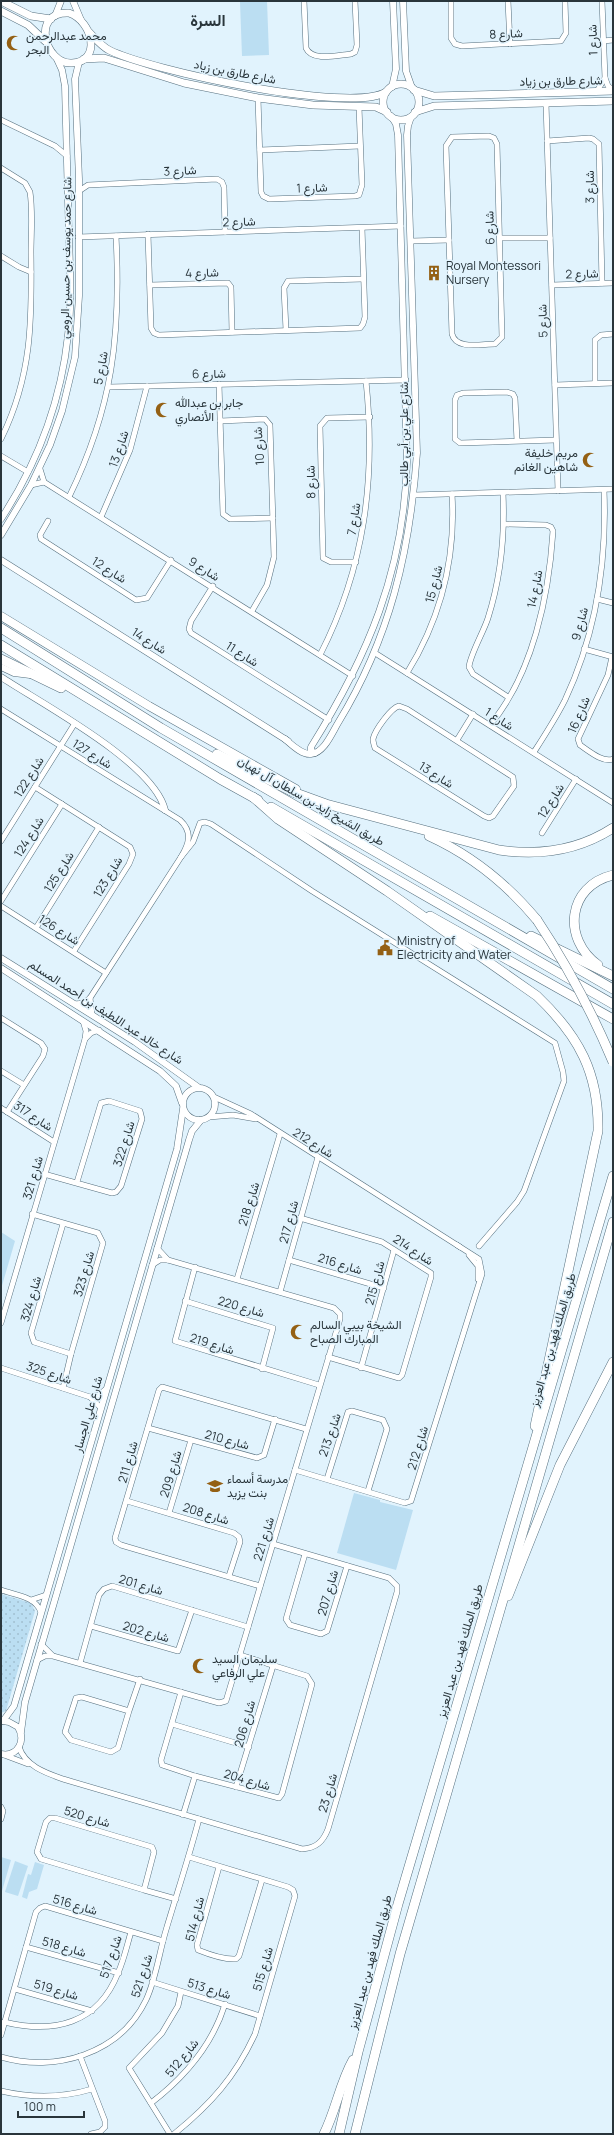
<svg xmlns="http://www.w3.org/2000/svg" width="614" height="2135" viewBox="0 0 614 2135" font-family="Manrope,Vazirmatn,sans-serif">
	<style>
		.grass { fill: url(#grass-dots) }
		.green { fill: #bbdef2 }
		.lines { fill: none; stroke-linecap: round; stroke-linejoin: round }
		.minor-casing { stroke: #556f7e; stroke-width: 6 }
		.tertiary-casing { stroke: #556f7e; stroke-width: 7 }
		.secondary-casing { stroke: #556f7e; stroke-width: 8 }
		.primary-casing { stroke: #556f7e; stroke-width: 9 }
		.motorway-casing { stroke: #556f7e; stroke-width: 10 }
		.minor { stroke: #fff; stroke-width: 5 }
		.tertiary { stroke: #fff; stroke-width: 6 }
		.secondary { stroke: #fff; stroke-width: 7 }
		.primary { stroke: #fff; stroke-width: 8 }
		.motorway { stroke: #fff; stroke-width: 9 }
		.motorway-bridge-casing { stroke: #556f7e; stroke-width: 10; stroke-linecap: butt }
		.motorway-bridge { stroke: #fff; stroke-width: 9 }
		.labels { text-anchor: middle; stroke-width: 3; stroke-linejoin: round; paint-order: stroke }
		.street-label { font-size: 12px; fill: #29353b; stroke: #e1f3fd }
		.poi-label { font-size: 12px; fill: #29353b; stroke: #e1f3fd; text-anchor: start }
		.district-label { font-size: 16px; font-weight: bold; fill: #29353b; stroke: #e1f3fd }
	</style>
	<defs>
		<pattern id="grass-dots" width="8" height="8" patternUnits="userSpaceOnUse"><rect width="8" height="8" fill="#bbdef2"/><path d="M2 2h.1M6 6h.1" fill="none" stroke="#a1bfd0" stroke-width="1.8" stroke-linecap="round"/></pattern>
	</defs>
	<rect width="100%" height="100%" fill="#e1f3fd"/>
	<polygon class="grass" points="1,1594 31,1603 35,1611 6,1711 1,1713"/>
	<g class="green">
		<polygon points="267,1 269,55 242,56 240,2"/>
		<polygon points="1,1232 15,1241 1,1289"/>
		<polygon points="354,1493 380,1500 380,1502 413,1510 396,1570 337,1553"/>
		<polygon points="1,1857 11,1860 2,1891 1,1891"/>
		<polygon points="15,1861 28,1866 18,1896 5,1892"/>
		<polygon points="35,1862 44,1865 37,1889 29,1892 27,1899 22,1897 28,1874 31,1875"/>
	</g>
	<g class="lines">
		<defs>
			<g id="minor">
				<path d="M304,1L306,48C312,62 338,55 351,54L355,52L357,45L355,1"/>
				<polyline points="451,1 451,38 455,44 462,46 561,41 566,33 565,1"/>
				<polyline points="508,1 510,44"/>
				<polyline points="602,1 605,78 608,86 613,90"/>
				<polyline points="603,41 613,40"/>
				<polyline points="597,91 605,78"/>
				<polyline points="258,98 261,192 263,196 269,199 355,196 359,195 362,185 359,107"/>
				<polyline points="546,103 558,491"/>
				<polyline points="1,120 55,146 67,156"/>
				<path d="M489,136L494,138L497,144L502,337L495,344C481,344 456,350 452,334L446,146L452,137Z"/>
				<polyline points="547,141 589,138 593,139 599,144 602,283"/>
				<polyline points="260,150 360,146"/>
				<path d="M1,168L25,183L30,192C33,212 31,233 31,253C32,321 32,376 1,439"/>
				<polyline points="79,191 88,185 217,179 222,182 224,187 225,232"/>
				<polyline points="148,234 151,328 154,333 159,335 360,328 363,324 365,317 362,228"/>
				<polyline points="78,237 401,226"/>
				<polyline points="500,238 550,238"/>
				<polyline points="411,241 449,240"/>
				<polyline points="1,256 19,267 31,272"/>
				<polyline points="150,285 228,283 231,287 232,332"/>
				<polyline points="552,285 613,283"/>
				<polyline points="286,330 284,288 288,281 363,279"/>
				<polyline points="595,383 595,340 601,335 613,334"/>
				<polyline points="219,384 223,514 230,519 273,518"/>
				<polyline points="555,385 613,383"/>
				<polyline points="109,387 406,380"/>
				<polyline points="220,421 265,419 270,425 274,557 267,585 252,611"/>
				<polyline points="517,441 515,398 513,394 507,392 463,393 457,395 455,400 455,439 460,443 556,440"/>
				<polyline points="1,456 28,472"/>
				<polyline points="40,469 44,482"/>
				<polyline points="44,482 353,676"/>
				<polyline points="31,485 44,482"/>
				<path d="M503,493C505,535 501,577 488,618C484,631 470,655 469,667L473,674L508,697"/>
				<polyline points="414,495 613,489"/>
				<path d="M69,497C113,407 121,335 116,236"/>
				<polyline points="101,517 130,450 147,386"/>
				<polyline points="48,521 40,535 41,539 136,600 147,598 171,560"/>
				<polyline points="356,562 331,562 323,558 320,426 327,418 370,417"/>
				<polyline points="213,586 191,621 189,629 191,633 329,720"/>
				<polyline points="597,599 613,603"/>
				<polyline points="584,649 613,657"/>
				<polyline points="375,653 613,803"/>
				<path d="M320,655C365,567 376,478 366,381"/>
				<path d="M612,657L608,675L578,739L580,745C589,751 603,763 613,759"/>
				<path d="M407,673C441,618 456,558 452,494"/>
				<path d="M399,706L407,709L513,777L514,786L493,816L489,818L484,816L375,748C374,745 373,742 373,739C375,730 391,708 399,706Z"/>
				<path d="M1,709L180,820C193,832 189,844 181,857L90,998L84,1003L75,1004"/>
				<path d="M490,725C533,674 549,595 553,531L551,527L546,525L504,524"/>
				<polyline points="457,740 473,714"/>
				<path d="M534,752C545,735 556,718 565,700C596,634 607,562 604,490"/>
				<polyline points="35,787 130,847 133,854 129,864 74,951"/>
				<polyline points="542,833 576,779"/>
				<polyline points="1,841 75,723"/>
				<polyline points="181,857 193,842 200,823 205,822 211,824 312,891 555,1043 563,1072 564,1081 524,1191 517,1202 479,1246"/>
				<polyline points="1,901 62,804"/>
				<polyline points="1,906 106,973"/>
				<polyline points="36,928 99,827"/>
				<polyline points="90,998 92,1014"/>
				<polyline points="1,1018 41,1043 45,1049 43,1056 7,1112"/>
				<polyline points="85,1039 91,1033 99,1030"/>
				<polyline points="1,1071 24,1085"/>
				<polyline points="214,1097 251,1114 460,1247"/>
				<polyline points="1,1108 54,1142"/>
				<polyline points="209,1117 233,1115 256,1119"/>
				<polyline points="44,1174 112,1193 116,1192 121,1186 142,1119 140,1111 109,1101 101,1103 77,1182"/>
				<polyline points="32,1214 98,1233 103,1243 71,1354 63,1388"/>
				<polyline points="300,1218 382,1242 431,1273 431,1277 402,1375 399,1378 328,1357"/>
				<polyline points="63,1224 31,1333 34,1342 71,1354"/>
				<polyline points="157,1248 168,1260"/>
				<polyline points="469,1255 478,1266 478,1279"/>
				<polyline points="289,1260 384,1288"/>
				<polyline points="195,1267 175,1341 319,1385"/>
				<polyline points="237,1279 280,1134"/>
				<polyline points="280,1292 318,1157"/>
				<polyline points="185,1301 273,1328 262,1369"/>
				<polyline points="1,1323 85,1039 86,1031 83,1021"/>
				<polyline points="1,1368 90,1397 101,1408"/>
				<polyline points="361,1368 394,1250"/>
				<polyline points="90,1397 99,1395 106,1389"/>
				<polyline points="148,1428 257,1458 264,1455 275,1419"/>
				<polyline points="295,1470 405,1503 411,1501 482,1274 479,1259 457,1245"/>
				<polyline points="327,1479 348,1412 352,1411 383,1420 387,1429 368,1491"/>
				<polyline points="127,1501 234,1533 239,1537 240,1542 229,1576"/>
				<polyline points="169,1513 191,1440"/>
				<polyline points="305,1554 286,1619 290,1625 321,1634 327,1631 347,1566"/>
				<polyline points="260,1586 121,1545 116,1542 115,1538 159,1390 162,1387 306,1429"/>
				<path d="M1,1590C15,1595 35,1596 41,1612"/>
				<polyline points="31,1600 46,1595"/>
				<polyline points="91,1626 178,1651 192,1610"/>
				<polyline points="41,1644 52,1655"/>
				<polyline points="37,1660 45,1656 53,1656 219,1703 226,1701 340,1319 340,1314 334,1308 168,1260 160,1260 152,1265"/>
				<polyline points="80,1663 99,1595 104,1589 112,1586 248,1627"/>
				<polyline points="181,1692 161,1760 162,1765 195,1776 279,1798 282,1794 312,1684 307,1676 240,1655"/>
				<polyline points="129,1711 118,1748 111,1752 71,1740 65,1732 76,1698 82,1697 129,1711 140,1679"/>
				<polyline points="172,1724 249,1747"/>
				<path d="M19,1747C25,1766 46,1773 63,1779L302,1849C316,1848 323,1842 328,1829L397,1592V1586L389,1578L273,1544"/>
				<polyline points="4,1755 28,1764"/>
				<polyline points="236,1787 273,1666"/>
				<polyline points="1,1807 3,1811 1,1819"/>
				<polyline points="183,1815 195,1776"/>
				<path d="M219,1867L197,1945L198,1950C208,1954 224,1960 236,1959L239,1956L262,1880"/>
				<polyline points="144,1890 41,1859 37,1852 46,1822 50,1818 55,1818 152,1847 154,1852 144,1890 176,1899"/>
				<polyline points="26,1947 119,1973"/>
				<polyline points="152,1982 260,2016"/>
				<polyline points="15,1989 92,2011"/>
				<path d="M4,2022C54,2034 98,2024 118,1973C124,1960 127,1945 131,1932"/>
				<polyline points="1,2035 36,1912 40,1908 45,1906 163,1941"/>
				<polyline points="80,2056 105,2121 105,2127 100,2132 91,2134"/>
				<path d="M1,2057C55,2073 120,2054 146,2000C156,1979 159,1953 166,1930C177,1893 189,1857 199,1819"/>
				<path d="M1,2091C31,2098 62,2098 92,2089"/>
				<path d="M151,2103C185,2077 212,2046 225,2004"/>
				<polyline points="170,2134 129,2068 162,2033 178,2006 181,1992"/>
				<path d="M174,2134C211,2104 235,2077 255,2034L295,1896L293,1890L288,1887L189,1857"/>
			</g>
			<g id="tertiary">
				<polyline points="73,1 81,20"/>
				<polyline points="403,1 406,71 412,88"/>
				<polyline points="55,16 61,1"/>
				<polyline points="392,87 396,69 393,1"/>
				<path d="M1,519C37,464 61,401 68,335C72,303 70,270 69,238C68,187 66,137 65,86L62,70L56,57"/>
				<polyline points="1,535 31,485 50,445 62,411 75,357 79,296 79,179 75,79 79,62"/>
				<polyline points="1,560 288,741"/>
				<polyline points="1,667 14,673 30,675"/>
				<path d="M1,677C42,704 154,763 165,810"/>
				<path d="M285,739C292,745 302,755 311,754C324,753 332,733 338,723C390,638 410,552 417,453L407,135L408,126L411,117"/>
				<path d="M315,753L311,751V747C368,656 404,571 407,462L398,135L396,124L391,116"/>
				<polyline points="1,958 135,1042 198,1087"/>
				<polyline points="1,968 160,1071 176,1086 182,1103"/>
				<circle cx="199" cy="1104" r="16"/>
				<polyline points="3,1721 14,1706 177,1149 183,1109"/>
				<polyline points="21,1732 25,1702 189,1140 192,1131 201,1120"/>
				<path d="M1,1754C18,1757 26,1741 18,1727L9,1722L3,1721"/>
			</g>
			<g id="secondary">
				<polyline points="1,1 31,16 51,19"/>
				<polyline points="1,11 28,25 45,41"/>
				<path d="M69,13C93,21 102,62 72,63C45,65 30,11 69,13Z"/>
				<path d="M89,32C95,38 101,46 109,50C148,70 351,114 386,92"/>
				<polyline points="84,59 104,58 184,83 258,98 313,105 376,107 387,112"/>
				<circle cx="401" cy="102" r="18"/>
				<polyline points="414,90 434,96 613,91"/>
				<polyline points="415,112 434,106 613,101"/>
			</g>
			<polyline id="primary" points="1,616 149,706 296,789"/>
			<g id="motorway">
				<polyline points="1,628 161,728 613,989"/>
				<polyline points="1,645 220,779 258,800"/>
				<polyline points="1,659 61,688"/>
				<path d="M217,754L293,792L326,804L499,850C539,856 579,850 613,828"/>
				<path d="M253,797L278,819L387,891L537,996C579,1036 599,1073 598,1131L535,1426"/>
				<polyline points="271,807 613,1004"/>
				<path d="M429,836C473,856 507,884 537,920"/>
				<polyline points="430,916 613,1019"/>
				<polyline points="531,936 613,976"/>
				<path d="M598,965C562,939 567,886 613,875"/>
				<polyline points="508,1596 560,1465 613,1362"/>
				<path d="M324,2134C336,2110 340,2083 353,2060"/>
				<polyline points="339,2134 358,2052 398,1904 613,1176"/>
				<polyline points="355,2134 400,1954 613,1222"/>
			</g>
		</defs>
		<use href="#minor" class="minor-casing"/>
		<use href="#tertiary" class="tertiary-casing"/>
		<use href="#secondary" class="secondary-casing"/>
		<use href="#primary" class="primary-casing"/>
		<use href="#motorway" class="motorway-casing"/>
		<use href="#minor" class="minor"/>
		<use href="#tertiary" class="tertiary"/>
		<use href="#secondary" class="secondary"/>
		<use href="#primary" class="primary"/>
		<use href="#motorway" class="motorway"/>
		<defs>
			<path id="motorway-bridge" d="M537,920C567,965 592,1012 613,1062"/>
		</defs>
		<use href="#motorway-bridge" class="motorway-bridge-casing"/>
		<use href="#motorway-bridge" class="motorway-bridge"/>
	</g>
	<defs>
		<symbol id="mosque-bare" viewBox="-9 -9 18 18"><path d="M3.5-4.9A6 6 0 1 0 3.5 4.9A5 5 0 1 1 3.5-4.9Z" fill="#946014" stroke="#e1f3fd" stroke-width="2.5" paint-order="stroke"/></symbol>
		<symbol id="building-bare" viewBox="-9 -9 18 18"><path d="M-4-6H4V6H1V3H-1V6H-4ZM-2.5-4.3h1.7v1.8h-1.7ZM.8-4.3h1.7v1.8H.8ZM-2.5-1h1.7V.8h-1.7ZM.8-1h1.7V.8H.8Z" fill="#946014" stroke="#e1f3fd" stroke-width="2.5" paint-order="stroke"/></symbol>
		<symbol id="civic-bare" viewBox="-9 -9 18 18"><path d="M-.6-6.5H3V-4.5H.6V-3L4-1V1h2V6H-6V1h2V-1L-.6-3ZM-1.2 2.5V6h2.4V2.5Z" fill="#946014" stroke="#e1f3fd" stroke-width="2.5" paint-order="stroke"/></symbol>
		<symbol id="school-bare" viewBox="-9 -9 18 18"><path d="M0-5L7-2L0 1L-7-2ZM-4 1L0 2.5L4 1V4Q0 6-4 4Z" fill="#946014" stroke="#e1f3fd" stroke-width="2.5" paint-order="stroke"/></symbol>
	</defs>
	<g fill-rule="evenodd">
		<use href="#mosque-bare" x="3" y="32" width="22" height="22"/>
		<use href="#building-bare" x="423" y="262" width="22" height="22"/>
		<use href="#mosque-bare" x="152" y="399" width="22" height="22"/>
		<use href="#mosque-bare" x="579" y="449" width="22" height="22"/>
		<use href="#civic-bare" x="374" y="937" width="22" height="22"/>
		<use href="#mosque-bare" x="287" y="1321" width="22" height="22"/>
		<use href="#school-bare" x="204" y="1475" width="22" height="22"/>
		<use href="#mosque-bare" x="189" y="1655" width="22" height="22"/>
	</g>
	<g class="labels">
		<g class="street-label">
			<text transform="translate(506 34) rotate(-3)" y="4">شارع 8</text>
			<text transform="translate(593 40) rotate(-92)" y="4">شارع 1</text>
			<text transform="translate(235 72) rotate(11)" y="4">شارع طارق بن زياد</text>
			<text transform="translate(561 81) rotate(-1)" y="4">شارع طارق بن زياد</text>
			<text transform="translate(180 171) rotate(-3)" y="4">شارع 3</text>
			<text transform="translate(590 187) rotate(-91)" y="4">شارع 3</text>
			<text transform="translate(312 188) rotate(-2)" y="4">شارع 1</text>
			<text transform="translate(239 222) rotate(-2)" y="4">شارع 2</text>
			<text transform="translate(490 228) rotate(-92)" y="4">شارع 6</text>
			<text transform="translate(66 258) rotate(-89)" y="4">شارع حمد يوسف بن حسين الرومي</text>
			<text transform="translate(202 273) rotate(-2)" y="4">شارع 4</text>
			<text transform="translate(582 274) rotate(-2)" y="4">شارع 2</text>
			<text transform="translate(543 321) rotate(-92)" y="4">شارع 5</text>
			<text transform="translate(101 368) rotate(-80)" y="4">شارع 5</text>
			<text transform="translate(209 374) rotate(-1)" y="4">شارع 6</text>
			<text transform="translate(404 434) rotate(-90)" y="4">شارع علي بن أبي طالب</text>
			<text transform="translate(259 446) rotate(-94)" y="4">شارع 10</text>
			<text transform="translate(119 449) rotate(-71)" y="4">شارع 13</text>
			<text transform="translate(311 482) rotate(-91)" y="4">شارع 8</text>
			<text transform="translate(354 519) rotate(-81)" y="4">شارع 7</text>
			<text transform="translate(204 569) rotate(32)" y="4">شارع 9</text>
			<text transform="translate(109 570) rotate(32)" y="4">شارع 12</text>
			<text transform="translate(434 584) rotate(-76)" y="4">شارع 15</text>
			<text transform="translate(535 589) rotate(-79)" y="4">شارع 14</text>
			<text transform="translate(580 624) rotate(-75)" y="4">شارع 9</text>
			<text transform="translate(149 641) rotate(32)" y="4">شارع 14</text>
			<text transform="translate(242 654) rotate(32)" y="4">شارع 11</text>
			<text transform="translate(579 715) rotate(-67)" y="4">شارع 16</text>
			<text transform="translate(499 719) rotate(32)" y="4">شارع 1</text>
			<text transform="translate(92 754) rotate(32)" y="4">شارع 127</text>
			<text transform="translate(436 775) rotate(32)" y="4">شارع 13</text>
			<text transform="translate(29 777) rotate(-58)" y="4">شارع 122</text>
			<text transform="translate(311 801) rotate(30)" y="4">طريق الشيخ زايد بن سلطان آل نهيان</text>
			<text transform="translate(551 801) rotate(-58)" y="4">شارع 12</text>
			<text transform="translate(29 837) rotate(-58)" y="4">شارع 124</text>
			<text transform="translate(59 872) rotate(-58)" y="4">شارع 125</text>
			<text transform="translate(108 877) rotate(-59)" y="4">شارع 123</text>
			<text transform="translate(59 930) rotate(32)" y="4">شارع 126</text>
			<text transform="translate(106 1012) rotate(33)" y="4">شارع خالد عبد اللطيف بن أحمد المسلم</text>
			<text transform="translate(33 1116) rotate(33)" y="4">شارع 317</text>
			<text transform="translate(313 1143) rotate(32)" y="4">شارع 212</text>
			<text transform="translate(124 1144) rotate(-73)" y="4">شارع 322</text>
			<text transform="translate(33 1178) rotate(-74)" y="4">شارع 321</text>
			<text transform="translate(249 1204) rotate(-73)" y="4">شارع 218</text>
			<text transform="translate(289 1222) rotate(-75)" y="4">شارع 217</text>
			<text transform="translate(413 1250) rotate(33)" y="4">شارع 214</text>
			<text transform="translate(340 1264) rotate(17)" y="4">شارع 216</text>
			<text transform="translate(84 1274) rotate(-74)" y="4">شارع 323</text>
			<text transform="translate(375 1283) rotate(-75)" y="4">شارع 215</text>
			<text transform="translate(31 1299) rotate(-74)" y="4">شارع 324</text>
			<text transform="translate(241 1307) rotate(16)" y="4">شارع 220</text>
			<text transform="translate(553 1340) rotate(-74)" y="4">طريق الملك فهد بن عبد العزيز</text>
			<text transform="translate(212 1344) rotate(17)" y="4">شارع 219</text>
			<text transform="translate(49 1373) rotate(18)" y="4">شارع 325</text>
			<text transform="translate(88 1414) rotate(-74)" y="4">شارع علي الجسار</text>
			<text transform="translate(330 1435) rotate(-71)" y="4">شارع 213</text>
			<text transform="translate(227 1440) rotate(15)" y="4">شارع 210</text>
			<text transform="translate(418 1448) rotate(-73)" y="4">شارع 212</text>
			<text transform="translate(128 1462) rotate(-74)" y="4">شارع 211</text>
			<text transform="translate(171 1474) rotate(-73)" y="4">شارع 209</text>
			<text transform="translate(206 1514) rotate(17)" y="4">شارع 208</text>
			<text transform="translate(264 1539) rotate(-73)" y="4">شارع 221</text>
			<text transform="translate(141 1585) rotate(16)" y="4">شارع 201</text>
			<text transform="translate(328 1593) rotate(-74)" y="4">شارع 207</text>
			<text transform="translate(146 1632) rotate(16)" y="4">شارع 202</text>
			<text transform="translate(460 1651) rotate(-74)" y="4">طريق الملك فهد بن عبد العزيز</text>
			<text transform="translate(245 1724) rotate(-74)" y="4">شارع 206</text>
			<text transform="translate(247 1780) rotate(16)" y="4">شارع 204</text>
			<text transform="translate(328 1793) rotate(-74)" y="4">شارع 23</text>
			<text transform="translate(87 1817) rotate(16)" y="4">شارع 520</text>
			<text transform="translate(75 1905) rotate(16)" y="4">شارع 516</text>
			<text transform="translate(195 1919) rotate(-76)" y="4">شارع 514</text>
			<text transform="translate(64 1947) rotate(16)" y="4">شارع 518</text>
			<text transform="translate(111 1957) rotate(-71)" y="4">شارع 517</text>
			<text transform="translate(370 1962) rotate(-75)" y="4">طريق الملك فهد بن عبد العزيز</text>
			<text transform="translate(263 1969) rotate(-74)" y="4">شارع 515</text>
			<text transform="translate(142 1976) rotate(-72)" y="4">شارع 521</text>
			<text transform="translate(209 1989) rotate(17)" y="4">شارع 513</text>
			<text transform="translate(56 1990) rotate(16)" y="4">شارع 519</text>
			<text transform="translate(182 2058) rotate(-51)" y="4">شارع 512</text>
		</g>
		<g class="poi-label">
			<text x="26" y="40">محمد عبدالرحمن<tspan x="26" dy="14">البحر</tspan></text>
			<text x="446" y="270">Royal Montessori<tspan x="446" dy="14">Nursery</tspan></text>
			<text x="175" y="407">جابر بن عبدالله<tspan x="175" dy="14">الأنصاري</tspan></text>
			<text x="578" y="457" text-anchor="end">مريم خليفة<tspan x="578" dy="14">شاهين الغانم</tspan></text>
			<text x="397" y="945">Ministry of<tspan x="397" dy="14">Electricity and Water</tspan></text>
			<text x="310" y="1329">الشيخة بيبي السالم<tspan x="310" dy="14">المبارك الصباح</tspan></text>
			<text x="227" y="1483">مدرسة أسماء<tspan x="227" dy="14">بنت يزيد</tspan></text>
			<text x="212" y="1663">سليمان السيد<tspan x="212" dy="14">علي الرفاعي</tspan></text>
		</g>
		<g class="district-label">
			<text x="208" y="26">السرة</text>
		</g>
	</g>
	<rect width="614" height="2135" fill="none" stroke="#29353b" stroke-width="4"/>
	<path d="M18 2111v6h66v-6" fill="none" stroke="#29353b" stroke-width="2"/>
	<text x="24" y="2111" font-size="12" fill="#29353b" stroke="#e1f3fd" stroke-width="3" paint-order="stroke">100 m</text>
</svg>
